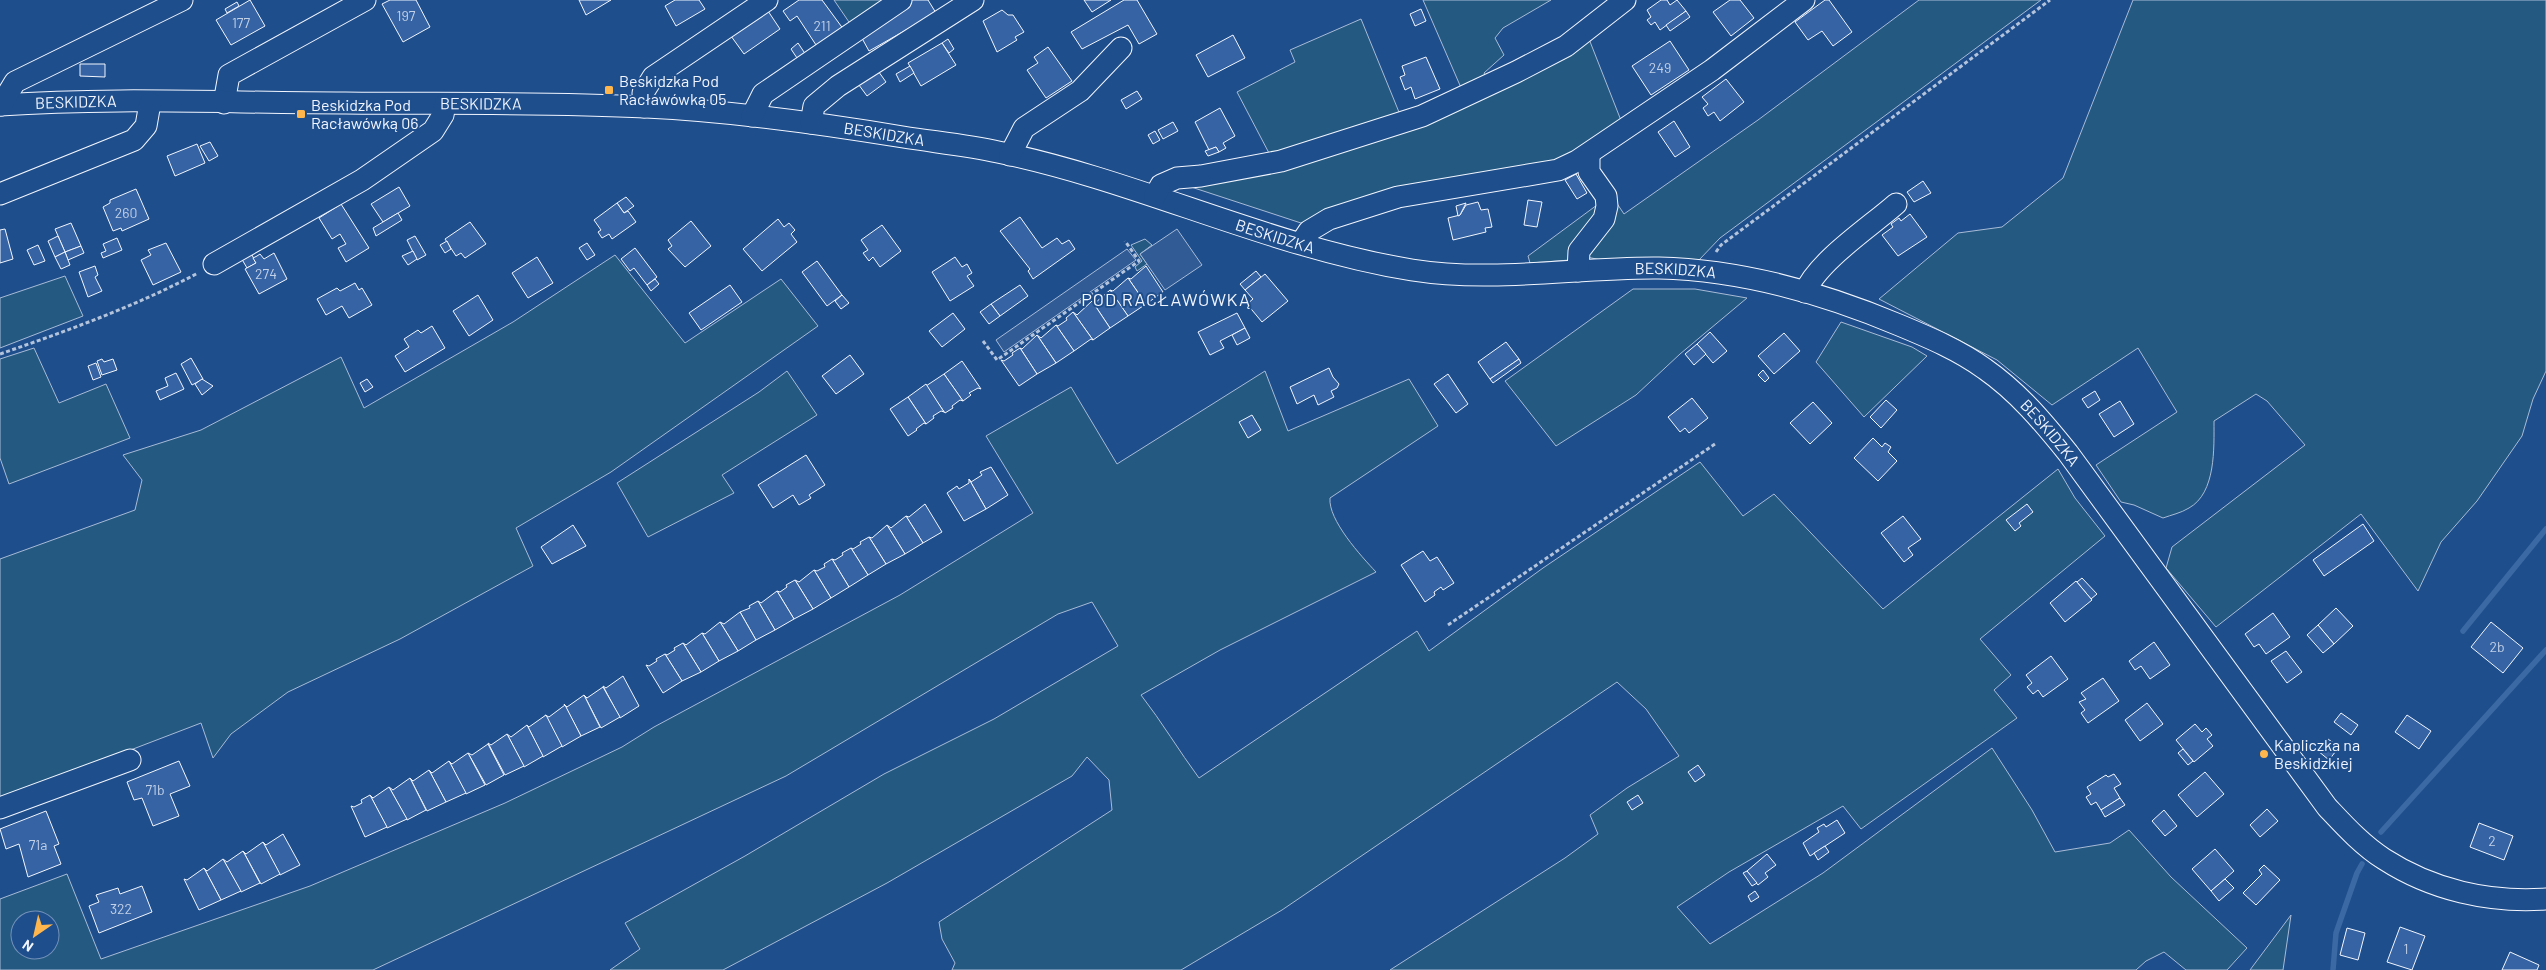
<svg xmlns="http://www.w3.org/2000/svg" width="2546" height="970" viewBox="0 0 2546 970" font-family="Barlow,sans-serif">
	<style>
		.green { fill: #245a82; stroke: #a8bbd7; fill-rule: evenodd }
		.parking { fill: #305b95; stroke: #a8bbd7 }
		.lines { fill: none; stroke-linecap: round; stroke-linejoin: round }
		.stream { stroke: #3b69a3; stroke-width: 5.5 }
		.building { fill: #3563a3; stroke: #f2f6ff }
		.minor-casing { stroke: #f2f6ff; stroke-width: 23 }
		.path { stroke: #b3c4dc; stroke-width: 3; stroke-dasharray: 4 2.5; stroke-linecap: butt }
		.minor { stroke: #1f4e8c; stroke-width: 21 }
		.poi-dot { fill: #ffb74d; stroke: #1f4e8c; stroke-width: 2 }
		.labels { text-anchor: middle; stroke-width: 4; stroke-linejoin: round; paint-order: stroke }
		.number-label { font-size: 14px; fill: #c3d1e8 }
		.poi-label { font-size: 16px; fill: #f2f6ff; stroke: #1f4e8c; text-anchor: start }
		.street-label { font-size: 16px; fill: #f2f6ff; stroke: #1f4e8c }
		.neighbourhood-label { font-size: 18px; letter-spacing: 1px; fill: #f2f6ff; stroke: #1f4e8c }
	</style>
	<rect width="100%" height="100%" fill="#1f4e8c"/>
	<g class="green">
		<polygon points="834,0 885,0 851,25"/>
		<polygon points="1423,0 1551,0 1503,28 1495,38 1504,55 1484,73 1488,80 1462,90"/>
		<polygon points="1919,0 2041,0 1720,238 1699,260 1601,260 1587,257 1616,202 1624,214 1758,120"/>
		<path d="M2133,0H2546V371L2533,399L2522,436L2477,501L2441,542L2418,591L2361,514L2216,627L2166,568L2172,547L2305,445L2267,401L2256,394L2214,421C2214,448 2216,493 2189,508C2181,513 2171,515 2163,518L2134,505L2121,502L2096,465L2177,412L2138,348L2052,405L1997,360L1879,299L1958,233L2002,227L2063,178Z"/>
		<polygon points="1361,19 1401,117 1270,155 1237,92 1295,62 1290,50"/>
		<polygon points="1589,39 1622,123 1560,161 1355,203 1301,223 1182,184 1245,176"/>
		<polygon points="1597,205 1591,228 1570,260 1530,263 1528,256"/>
		<polygon points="1145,239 1152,245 1140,254 1147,264 1137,271 1135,267 1142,261 1131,245"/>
		<polygon points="615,255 685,343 781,279 818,326 611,472 516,528 533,566 400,639 288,692 231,734 213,758 201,723 0,800 0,559 135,510 142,480 123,455 201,430 341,357 364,408 513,322"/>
		<polygon points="65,276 83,316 0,348 0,298"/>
		<polygon points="1633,289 1695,289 1747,298 1680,354 1636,395 1556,446 1505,381"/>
		<polygon points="1841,322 1912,347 1927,356 1864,417 1816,362"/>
		<polygon points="34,348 59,403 106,384 130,438 9,484 0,458 0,359"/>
		<polygon points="787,371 817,415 722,475 734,493 648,537 617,483 759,392"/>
		<path d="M1265,371L1288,431L1409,379L1438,426L1330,498C1328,520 1361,556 1376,572L1220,650L1141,695C1162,722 1179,751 1199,778L1417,631L1429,651L1543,568L1700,462L1743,516L1774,494L1883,609L2058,469L2075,498L2105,536L1980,639L2011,675L1994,690L2017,718L1861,829L1843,806L1729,872L1677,907L1710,944L1823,873L1992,748L2032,810L2055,852L2110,843L2129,830L2171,877L2247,948L2227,970H2186L2164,952L2146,961L2136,970H1390L1565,858L1598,834L1590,815L1627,788L1679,756L1646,709L1617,682L1282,910L1181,970H952L955,963L942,939L939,922L1112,810L1109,780L1087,757L1072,776L887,883L723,970H610L640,949L625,923L745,856L884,774L994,719L1118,646L1092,602L1058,614L786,776L373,970H0V899L67,874L101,959L310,886L505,803L622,747L654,727L900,595L1033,513L986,436L1071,387L1117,464ZM20,920H50V950H20Z"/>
		<polygon points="2291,915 2283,970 2250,970"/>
	</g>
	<g class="parking">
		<polygon points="1177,229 1202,265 1165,290 1140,254"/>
		<polygon points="1127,249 1136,260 1004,352 996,340"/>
	</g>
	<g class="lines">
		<g class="stream">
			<polyline points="2463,631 2546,529"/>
			<polyline points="2381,832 2546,650"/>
			<polyline points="2333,970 2336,933 2357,873 2362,864"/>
		</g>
	</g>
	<g class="building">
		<polygon points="250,0 265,26 231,45 216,20"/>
		<polygon points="390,0 416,0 430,27 403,42 382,4"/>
		<polygon points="579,0 611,0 586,15"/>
		<polygon points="675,0 699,0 705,9 676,26 665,6"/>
		<polygon points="799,0 822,0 844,30 818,48 797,16 790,21 783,11"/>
		<polygon points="911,0 928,0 936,13 869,51 858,31"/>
		<polygon points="1084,0 1111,0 1092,12"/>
		<polygon points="1124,0 1137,0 1157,34 1139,44 1128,25 1082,49 1071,32"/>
		<polygon points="1661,0 1667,0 1670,5 1677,0 1686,11 1660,30 1655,22 1651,25 1647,20 1651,17 1647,10"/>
		<polygon points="1730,0 1740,0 1754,18 1731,36 1713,12"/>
		<polygon points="1825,0 1829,0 1852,32 1833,46 1822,31 1808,40 1795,22"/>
		<polygon points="237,2 239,6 227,13 225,9"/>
		<polygon points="1421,9 1426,21 1415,26 1410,14"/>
		<polygon points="1002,10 1008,15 1013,15 1024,32 1015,37 1017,40 997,52 983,21"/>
		<polygon points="768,11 780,29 744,54 731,36"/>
		<polygon points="1686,11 1690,17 1670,31 1666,25"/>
		<polygon points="1233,35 1245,58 1208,77 1196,55"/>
		<polygon points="948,39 954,49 949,53 942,43"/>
		<polygon points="1670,41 1689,70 1651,95 1632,66"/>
		<polygon points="798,43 806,55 799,61 791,49"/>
		<polygon points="942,43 956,65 921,86 908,63"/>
		<polygon points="1048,47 1072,81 1046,98 1027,70 1038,63 1034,57"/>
		<polygon points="1426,57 1440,89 1415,99 1411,87 1405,90 1400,77 1405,75 1402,66"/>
		<polygon points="80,64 105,64 105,77 80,76"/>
		<polygon points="910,66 914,73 900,82 896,74"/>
		<polygon points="876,68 886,82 867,96 856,81"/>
		<polygon points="1726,79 1744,102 1720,121 1714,112 1708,116 1703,108 1708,104 1702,97"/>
		<polygon points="1137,91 1142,99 1126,109 1121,100"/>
		<polygon points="1220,108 1235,136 1223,143 1226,148 1219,152 1216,147 1209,150 1195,122"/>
		<polygon points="1674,121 1690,147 1675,157 1658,132"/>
		<polygon points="1173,122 1178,131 1163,139 1158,130"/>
		<polygon points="1155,131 1160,140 1153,144 1148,135"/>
		<polygon points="210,142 218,156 209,161 200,146"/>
		<polygon points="197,144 205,163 175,176 167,156"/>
		<polygon points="1216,147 1219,152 1208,156 1205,151"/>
		<polygon points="1576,174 1587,193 1577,199 1565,180"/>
		<polygon points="1923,181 1931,193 1914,202 1907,192"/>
		<polygon points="399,187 410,206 383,222 371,204"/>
		<polygon points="136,189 149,219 122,231 121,228 113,231 103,207 110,203 110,200"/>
		<polygon points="626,197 634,206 624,213 617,203"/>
		<polygon points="1528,200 1542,202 1537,227 1524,225"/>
		<polygon points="1478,202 1481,210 1488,209 1492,227 1485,228 1486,232 1453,240 1448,218 1460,215 1466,205"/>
		<polygon points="617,203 624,213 628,211 636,222 612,239 609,234 602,238 598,232 601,230 594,220"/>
		<polygon points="1466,203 1460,215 1458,216 1456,206"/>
		<polygon points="341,204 369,248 346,262 338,248 346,244 340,234 332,239 319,218"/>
		<polygon points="398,213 402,220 376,236 373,228"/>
		<polygon points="1910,214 1927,237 1898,256 1882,235 1893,227 1891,224 1899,218 1901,221"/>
		<polygon points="1020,217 1042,248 1057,238 1062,244 1069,240 1075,249 1033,279 1028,271 1030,269 1000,231"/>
		<polygon points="778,219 784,227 789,223 795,230 791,234 797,242 762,271 743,249"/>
		<polygon points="691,221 711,246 685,267 668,249 672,246 668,240"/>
		<polygon points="470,222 486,244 465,258 461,253 456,256 445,239"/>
		<polygon points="71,223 81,246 65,252 55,229"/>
		<polygon points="882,225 901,251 880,267 873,257 869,261 863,253 868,250 861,240"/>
		<polygon points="5,229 13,259 0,263 0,230"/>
		<polygon points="58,236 65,252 55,257 48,241"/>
		<polygon points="415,236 426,255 417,260 407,240"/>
		<polygon points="117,238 122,250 103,258 101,253 106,251 103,244"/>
		<polygon points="447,241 451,249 445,253 440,245"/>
		<polygon points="166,243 181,272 153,285 141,260 151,255 148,250"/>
		<polygon points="587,243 595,255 587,260 579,248"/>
		<polygon points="38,245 45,261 34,265 27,250"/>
		<polygon points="81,246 84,253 68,260 65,252"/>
		<polygon points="635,248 657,277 647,285 634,268 630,271 621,259"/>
		<polygon points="250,251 256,263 247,268 240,256"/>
		<polygon points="413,251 417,259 408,265 402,256"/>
		<polygon points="65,252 70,265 61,269 55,257"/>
		<polygon points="274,253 287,279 259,294 245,269 256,263 253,258 257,256 260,254 264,259"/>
		<polygon points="537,257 553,283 528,298 512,273"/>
		<polygon points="955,257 962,267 967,264 972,273 967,276 974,286 950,301 932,272"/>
		<polygon points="817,261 842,295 827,306 802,272"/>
		<polygon points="95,266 98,275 95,277 102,291 88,297 79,272"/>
		<polygon points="1146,266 1163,292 1146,304 1128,278 1131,279"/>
		<polygon points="1256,271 1261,277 1245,290 1240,284"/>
		<polygon points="1265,274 1288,301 1262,322 1247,304 1253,299 1245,290"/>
		<polygon points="1128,278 1146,304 1128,316 1110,290 1113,291"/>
		<polygon points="655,279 659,284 651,291 647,285"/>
		<polygon points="355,283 359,290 362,288 372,305 349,318 342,306 326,315 317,299 337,288 340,291"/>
		<polygon points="730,285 742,302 701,330 689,313"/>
		<polygon points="1020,285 1028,296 1000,316 991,304"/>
		<polygon points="1110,290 1128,316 1110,328 1092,301 1095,303"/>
		<polygon points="478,295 493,320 469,336 453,311"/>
		<polygon points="842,295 849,303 841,309 835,301"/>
		<polygon points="1092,301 1110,328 1093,340 1073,312 1077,315"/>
		<polygon points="991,304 1000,316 989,324 980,312"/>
		<polygon points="1073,312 1093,340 1091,339 1074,351 1056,325 1058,326 1067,320 1066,318"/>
		<polygon points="953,313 965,329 942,347 929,331"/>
		<polygon points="1237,313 1245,328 1220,341 1224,348 1210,355 1198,332"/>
		<polygon points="1056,325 1074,351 1056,363 1037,335 1041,338"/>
		<polygon points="432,326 445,348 405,372 395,356 409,347 404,339 418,330 421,333"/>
		<polygon points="1245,328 1250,338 1237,345 1232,335"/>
		<polygon points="1710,332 1727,351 1713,363 1697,344"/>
		<polygon points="1784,333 1800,351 1774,374 1758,356"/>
		<polygon points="1037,335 1056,363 1037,374 1020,348 1022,349"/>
		<polygon points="1506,342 1519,359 1490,379 1478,362"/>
		<polygon points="1697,344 1706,354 1694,365 1685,354"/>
		<polygon points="1020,348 1037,374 1019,386 1001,360 1004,361 1013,355 1012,353"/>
		<polygon points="850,355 864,374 836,394 822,376"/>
		<polygon points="191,358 203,379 192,385 181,364"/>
		<polygon points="102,359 104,362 113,359 117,370 102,375 97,361"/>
		<polygon points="1519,359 1521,363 1493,383 1490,379"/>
		<polygon points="962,361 981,389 978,388 969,393 971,395 963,401 944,374"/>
		<polygon points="96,363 101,377 93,380 88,366"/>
		<polygon points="1329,368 1333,377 1339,384 1337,388 1331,391 1334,397 1318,405 1314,395 1297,404 1290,387"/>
		<polygon points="1763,370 1769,378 1765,382 1758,375"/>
		<polygon points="176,373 184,389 160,400 156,391 168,386 165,378"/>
		<polygon points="944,374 963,401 960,400 952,406 953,408 945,413 926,386"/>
		<polygon points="1448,374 1468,404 1456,413 1434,384"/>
		<polygon points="202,379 213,386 202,395 195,384"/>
		<polygon points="367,379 373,387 365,392 360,383"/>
		<polygon points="926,384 944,412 941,411 933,416 934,418 926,424 908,397"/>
		<polygon points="2095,391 2100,400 2088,408 2082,399"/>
		<polygon points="908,397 926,424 924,423 916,429 917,430 908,436 890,409"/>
		<polygon points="1692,398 1708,418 1689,433 1685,428 1680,432 1668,417"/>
		<polygon points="1886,400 1897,410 1881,428 1870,417"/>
		<polygon points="2120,401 2134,424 2114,437 2099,414"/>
		<polygon points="1813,402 1832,423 1810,444 1790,423"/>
		<polygon points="1252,415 1261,430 1248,438 1239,422"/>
		<polygon points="1873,438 1882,447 1885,443 1891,447 1888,452 1897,461 1878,481 1854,458"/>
		<polygon points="806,455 825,485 809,495 811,498 799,505 793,495 773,508 758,485"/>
		<polygon points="991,467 1008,495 986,509 969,479 971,482 982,475 980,472"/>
		<polygon points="969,479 986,509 964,521 947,493 957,486 959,489 969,483"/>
		<polygon points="925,504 942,532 923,543 906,516 909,517"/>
		<polygon points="2027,504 2033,512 2019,523 2021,526 2015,531 2006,520"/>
		<polygon points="906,516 923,543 905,554 887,525 891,528"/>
		<polygon points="1903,516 1921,539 1908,548 1913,555 1904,562 1881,533"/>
		<polygon points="2363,524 2374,541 2324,576 2313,560"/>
		<polygon points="573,525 586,546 552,564 541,547"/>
		<polygon points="887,525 905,554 886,564 869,537 872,538"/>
		<polygon points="869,537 886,564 868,575 851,548 853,549 861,544 860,542"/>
		<polygon points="851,548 868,575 849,587 832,559 835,560 843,555 842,553"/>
		<polygon points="1423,551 1430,561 1437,557 1454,583 1443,590 1441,587 1434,592 1435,595 1425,602 1401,565"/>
		<polygon points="832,559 849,587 831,598 814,570 817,571 825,567 824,564"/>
		<polygon points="814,570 831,598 813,609 795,580 799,582"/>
		<polygon points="2082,578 2097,594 2091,599 2077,582"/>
		<polygon points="795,580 813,609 794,619 777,591 780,592 787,587 786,585"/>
		<polygon points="2076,581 2092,600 2065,622 2050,603"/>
		<polygon points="777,591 794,619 775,630 758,601 761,603"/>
		<polygon points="758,601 775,630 756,640 740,612 750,608 749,606"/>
		<polygon points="2336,608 2353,626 2334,644 2318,625"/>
		<polygon points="740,612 756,640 738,651 720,622 724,624"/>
		<polygon points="2273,613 2290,637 2266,654 2259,644 2254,647 2245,634"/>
		<polygon points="720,622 738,651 719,661 702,633 705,634"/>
		<polygon points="2491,622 2523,648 2503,673 2471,647"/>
		<polygon points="2318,625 2334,644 2323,653 2307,635"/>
		<polygon points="702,633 719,661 701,672 683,643 686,645"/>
		<polygon points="2154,642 2170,665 2150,679 2141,666 2135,670 2129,661"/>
		<polygon points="683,643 701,672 682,681 665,654 667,655 675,650 674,648"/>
		<polygon points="2286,651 2302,672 2287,683 2271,661"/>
		<polygon points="665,654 682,681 663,693 646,665 649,666 657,661 656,659"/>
		<polygon points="2051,656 2068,679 2043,697 2038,690 2033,694 2027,687 2032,683 2026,675"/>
		<polygon points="623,676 639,706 620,718 603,686 606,688"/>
		<polygon points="2103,678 2119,701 2088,723 2081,713 2085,710 2079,702 2086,699 2081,693"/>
		<polygon points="603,687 620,717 601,728 584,695 587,698"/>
		<polygon points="584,695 600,727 581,736 564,704 567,707"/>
		<polygon points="2147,703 2163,724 2140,741 2125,720"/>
		<polygon points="565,705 581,736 562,747 545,715 549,717"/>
		<polygon points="2341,713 2358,725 2351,735 2334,722"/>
		<polygon points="546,715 562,746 543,757 527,725 529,727"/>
		<polygon points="2407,715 2431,731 2419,749 2395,732"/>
		<polygon points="2195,724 2202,732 2206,728 2212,735 2207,739 2213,746 2194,762 2176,740"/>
		<polygon points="527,725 543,756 524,767 507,734 511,737"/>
		<polygon points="507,734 524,766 505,775 488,743 491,745"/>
		<polygon points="2328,739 2339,747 2329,760 2318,751"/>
		<polygon points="488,744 504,775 486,785 468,753 472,755"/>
		<polygon points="2183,749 2193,761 2188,765 2178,753"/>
		<polygon points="468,753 485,785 466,794 449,761 452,764"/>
		<polygon points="179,761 190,786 170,794 179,816 153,826 142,798 134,800 127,782"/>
		<polygon points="449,761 466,793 446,802 429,770 432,773"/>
		<polygon points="1698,765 1705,775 1695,782 1688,772"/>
		<polygon points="429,770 446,802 427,811 410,778 413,781"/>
		<polygon points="2205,772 2224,794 2197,817 2178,795"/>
		<polygon points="2114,774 2121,784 2114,788 2120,798 2101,810 2096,802 2091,805 2086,797 2091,794 2087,787 2106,775 2108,777"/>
		<polygon points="410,778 426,810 407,820 389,787 393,790"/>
		<polygon points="389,787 407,819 387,828 370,795 373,798"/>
		<polygon points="370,795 387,827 365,837 351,806 354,807 362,803 361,800"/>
		<polygon points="1638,795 1643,803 1632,810 1627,802"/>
		<polygon points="2120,798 2125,805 2105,817 2101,810"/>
		<polygon points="2267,809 2278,821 2260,837 2250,825"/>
		<polygon points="2164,810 2177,826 2165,836 2152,821"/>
		<polygon points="46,811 59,844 54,846 61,864 28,877 19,844 6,849 0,829"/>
		<polygon points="1837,820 1845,833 1810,856 1803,843 1819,832 1817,828 1824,824 1826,827"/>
		<polygon points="2479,823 2513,836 2504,860 2470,847"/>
		<polygon points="283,834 300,865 280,875 263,842 266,845"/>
		<polygon points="263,842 280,874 261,884 243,851 246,854"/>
		<polygon points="1825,846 1829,852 1818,860 1814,853"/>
		<polygon points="2215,849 2234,871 2211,891 2192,869"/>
		<polygon points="243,851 260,883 241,892 223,859 227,862"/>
		<polygon points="1767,854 1776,865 1765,873 1768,877 1758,885 1747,871"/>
		<polygon points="223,859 241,891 221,900 204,868 207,871"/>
		<polygon points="2264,865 2280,880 2256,905 2243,893 2262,874 2259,870"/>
		<polygon points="204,868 221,900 199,910 184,879 187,880"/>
		<polygon points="1747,871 1757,883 1752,886 1743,873"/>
		<polygon points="2225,879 2234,888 2219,901 2211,891"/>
		<polygon points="142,886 152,912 99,933 89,906 99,902 96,895 118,888 120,894"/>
		<polygon points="1755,891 1759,897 1751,902 1748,896"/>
		<polygon points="2400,927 2425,936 2412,970 2387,962"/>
		<polygon points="2347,928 2365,933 2358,960 2340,955"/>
		<polygon points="2510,952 2539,965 2537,970 2502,970"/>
	</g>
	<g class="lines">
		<defs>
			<g id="minor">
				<polyline points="224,103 229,75 365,0"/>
				<path id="s1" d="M0,105C114,97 230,103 345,103C445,104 546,102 646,107C732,111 818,123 903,137C934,142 967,145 998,152C1139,181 1270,247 1412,270C1494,283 1577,267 1659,268C1743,270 1823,293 1899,325C1928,337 1959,350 1985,369C2018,392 2043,422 2068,453L2327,807C2344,825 2362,845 2384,859C2432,890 2489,903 2546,899"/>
				<polyline points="1,105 15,82 182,0"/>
				<polyline points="644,107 643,93 653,77 767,0"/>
				<polyline points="752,116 763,94 901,0"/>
				<polyline points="811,123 814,106 838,86 973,0"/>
				<polyline points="1010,155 1024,128 1080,91 1121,48"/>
				<polyline points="0,194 134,140 146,126 150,103"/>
				<polyline points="1155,196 1161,185 1177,178 1201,176 1281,161 1422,116 1516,72 1566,46 1625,0"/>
				<polyline points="1301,243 1309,231 1329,219 1398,197 1558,170 1577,161 1712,70 1804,0"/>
				<polyline points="214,264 362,180 433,131 443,115 445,104"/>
				<polyline points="1578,271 1579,251 1604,219 1607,206 1606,196 1589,172 1589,155"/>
				<path d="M1805,292C1818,261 1870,227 1896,204"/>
				<polyline points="0,808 130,760"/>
			</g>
		</defs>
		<use href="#minor" class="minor-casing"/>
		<g class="path">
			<polyline points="1716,252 1721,245 2050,0"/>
			<polyline points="983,341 997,360 1139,261 1125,241"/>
			<path d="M0,354C67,331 136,306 198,273"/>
			<polyline points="1448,625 1715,444"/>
		</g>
		<use href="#minor" class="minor"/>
	</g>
	<g class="poi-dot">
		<rect x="604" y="85" width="10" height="10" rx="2.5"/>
		<rect x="296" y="109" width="10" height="10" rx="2.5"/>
		<circle cx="2264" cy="754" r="5"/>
	</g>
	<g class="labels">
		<g class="number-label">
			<text x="406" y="21">197</text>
			<text x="241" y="28">177</text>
			<text x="822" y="31">211</text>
			<text x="1660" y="73">249</text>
			<text x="126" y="218">260</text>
			<text x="266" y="279">274</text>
			<text x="2497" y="652">2b</text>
			<text x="155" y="795">71b</text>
			<text x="2492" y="846">2</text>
			<text x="38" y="850">71a</text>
			<text x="121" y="914">322</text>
			<text x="2406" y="954">1</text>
		</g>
		<g class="poi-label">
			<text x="619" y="87">Beskidzka Pod<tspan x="619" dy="18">Racławówką 05</tspan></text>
			<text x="311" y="111">Beskidzka Pod<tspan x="311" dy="18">Racławówką 06</tspan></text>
			<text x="2274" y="751">Kapliczka na<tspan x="2274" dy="18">Beskidzkiej</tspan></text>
		</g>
		<g class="street-label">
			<text dy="6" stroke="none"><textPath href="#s1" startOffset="76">BESKIDZKA</textPath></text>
			<text dy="6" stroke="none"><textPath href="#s1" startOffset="481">BESKIDZKA</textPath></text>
			<text dy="6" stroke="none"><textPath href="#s1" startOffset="886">BESKIDZKA</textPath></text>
			<text dy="6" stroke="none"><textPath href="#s1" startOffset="1291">BESKIDZKA</textPath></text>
			<text dy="6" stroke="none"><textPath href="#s1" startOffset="1696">BESKIDZKA</textPath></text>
			<text dy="6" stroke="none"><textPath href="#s1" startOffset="2116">BESKIDZKA</textPath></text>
		</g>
		<g class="neighbourhood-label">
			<text x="1166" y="306">POD RACŁAWÓWKĄ</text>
		</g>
	</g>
	<g transform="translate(35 935) rotate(214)"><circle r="24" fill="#1f4e8c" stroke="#7391ba"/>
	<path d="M0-4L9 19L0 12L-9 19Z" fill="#ffb74d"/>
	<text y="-8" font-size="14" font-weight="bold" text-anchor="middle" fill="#f2f6ff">N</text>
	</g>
</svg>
